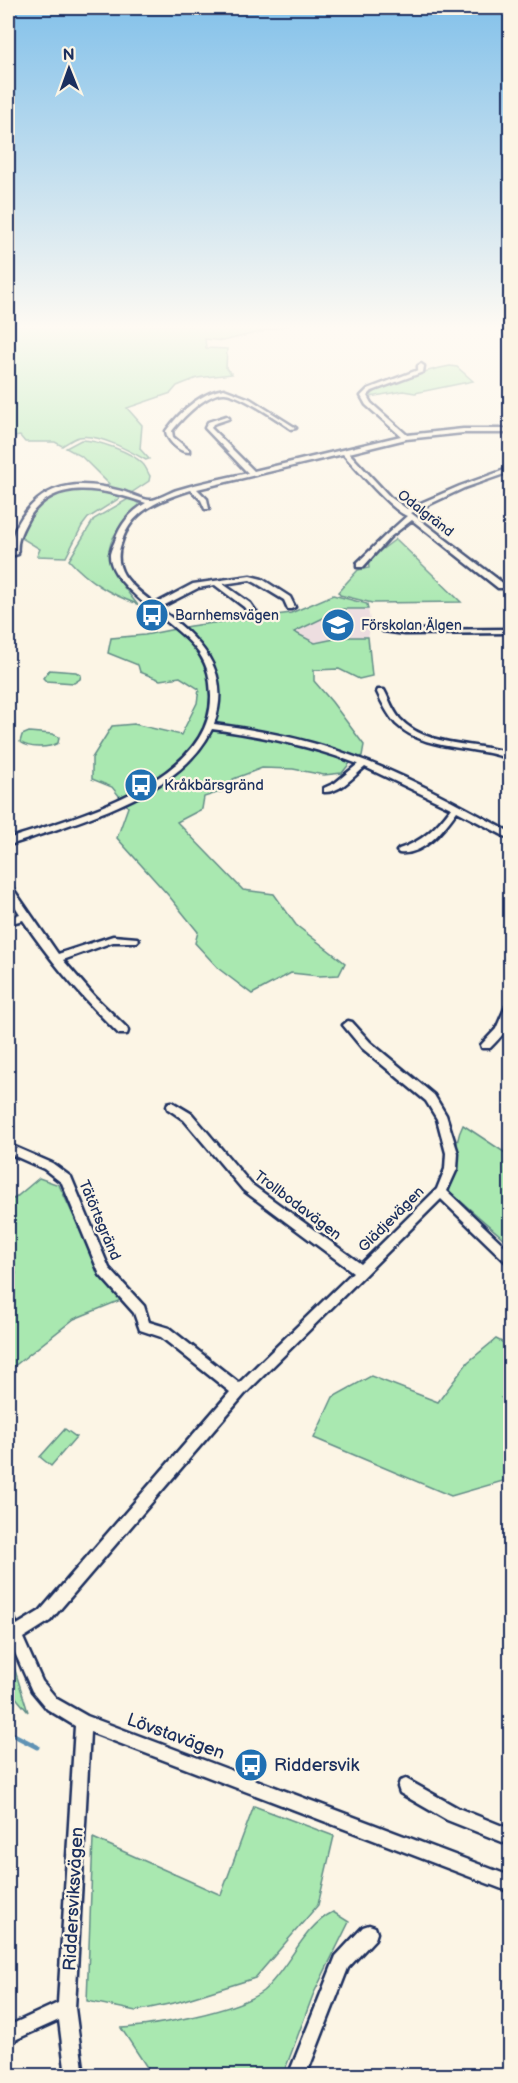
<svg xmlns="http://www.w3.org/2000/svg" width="518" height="2083" viewBox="0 0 518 2083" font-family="'Balsamiq Sans',sans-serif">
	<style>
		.built { fill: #eddee0 }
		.green { fill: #a9e8b0; stroke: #628c87; stroke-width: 1.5 }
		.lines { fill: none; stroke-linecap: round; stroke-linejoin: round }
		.stream { stroke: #5f92b4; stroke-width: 5 }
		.minor-casing { stroke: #1b2f5e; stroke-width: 5 }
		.minor { fill: #fcf5e5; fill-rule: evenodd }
		.labels { text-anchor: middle; stroke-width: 4.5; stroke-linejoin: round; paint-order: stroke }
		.far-street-label { font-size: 14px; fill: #1b2f5e; stroke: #fcf5e5 }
		.far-poi-label { font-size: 14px; fill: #1b2f5e; stroke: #fcf5e5; text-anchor: start }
		.poi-label { font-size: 15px; fill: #1b2f5e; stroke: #fcf5e5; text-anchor: start }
		.street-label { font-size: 15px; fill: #1b2f5e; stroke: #fcf5e5 }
		.near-street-label { font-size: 18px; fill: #1b2f5e; stroke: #fcf5e5 }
		.near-poi-label { font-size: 18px; fill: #1b2f5e; stroke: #fcf5e5; text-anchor: start }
	</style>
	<rect width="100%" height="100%" fill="#fcf5e5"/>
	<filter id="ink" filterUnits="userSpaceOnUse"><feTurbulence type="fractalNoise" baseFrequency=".0167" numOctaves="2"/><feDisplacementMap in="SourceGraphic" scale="12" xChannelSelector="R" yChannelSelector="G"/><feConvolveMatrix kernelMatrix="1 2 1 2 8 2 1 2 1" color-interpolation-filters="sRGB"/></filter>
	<g filter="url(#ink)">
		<polygon class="built" points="342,609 368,609 371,626 368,637 344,637 315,643 294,632"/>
		<g class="green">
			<path d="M8,325H289L223,341L205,339L206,348L227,349L226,368L232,374L197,378L177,386L171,393L127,408L142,425L140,449L149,459L146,460C130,451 98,433 79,437C74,438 67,443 62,446L55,442H25L20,436L8,438Z"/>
			<path d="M450,366L457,367L473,381L415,393L403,391L370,397C379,383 433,369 450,366Z"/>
			<path d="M81,440C97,440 132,452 143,464C146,467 148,473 150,476L149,481L131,493L106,486L109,484L81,456L66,448Z"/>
			<path d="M81,490L101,491L123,496L88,518L82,526L66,557L37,556L40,549L20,537C36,504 42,494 81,490Z"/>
			<path d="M130,498L141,505C97,546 101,560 137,604C110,594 89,582 69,560L94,519Z"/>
			<polygon points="396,539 461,602 372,603 340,595 338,592 358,570 369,568 368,560"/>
			<polygon points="333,595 367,604 368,609 342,609 294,632 315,643 344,637 368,637 372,676 359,679 339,669 314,670 314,681 332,702 364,745 362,756 350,763 342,773 324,775 293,769 262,768 233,779 230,789 204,797 202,809 177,822 243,890 274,894 296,925 345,963 339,975 319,976 291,973 252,994 219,969 195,943 198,932 169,896 117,838 128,807 112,787 92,779 92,758 112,726 134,724 181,735 197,703 199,689 180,677 160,680 140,672 138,665 108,653 111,638 145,635 190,626 291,613"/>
			<polygon points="49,670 76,672 81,675 80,679 74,683 46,681 43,678"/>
			<path d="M29,732L52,734L59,737L58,743C47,749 29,748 20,742L22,735Z"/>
			<path d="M463,1125L510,1156V1244L449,1191C460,1167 451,1148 463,1125Z"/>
			<polygon points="39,1178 59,1185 101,1274 121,1300 74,1319 8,1371 8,1292 16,1273 8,1268 8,1196 14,1199"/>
			<polygon points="496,1339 510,1346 510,1398 502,1398 510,1403 510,1479 451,1496 314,1438 333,1397 371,1376 438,1402 468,1362"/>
			<polygon points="65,1429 76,1437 51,1466 40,1457"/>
			<polygon points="8,1648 28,1712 8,1688"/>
			<polygon points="254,1806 334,1836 318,1905 255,1978 178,2002 136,2011 87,2001 93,1838 221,1895"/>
			<path d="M333,1912L349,1922L313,1995L283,2075H152L121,2028C154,2026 237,2011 263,1991C289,1969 302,1927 333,1912Z"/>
		</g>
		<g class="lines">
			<polyline class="stream" points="8,1732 37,1747"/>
			<defs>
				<g id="minor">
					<path d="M421,364L424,366L423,372L372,391L367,396L371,403L407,435L463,429H510V433H463L406,439L349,453L390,497L407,509L460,486L510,468V472L464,488L411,513L504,584V588H498L412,520L390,537L363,567H357V563L386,535L407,516C390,509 358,470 343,454L197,489L207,499L209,509H205L201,500L191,490C159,500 131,510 121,544C117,555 118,565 124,575C132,587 144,596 155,604L193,584L250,576L262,579L290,597L295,607L291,609H288L284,600L256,583L250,580L223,584L250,603L257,613L256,615H250L244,607L215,585L198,588L159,608C199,639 233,669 214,724C258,730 303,738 344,753C403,773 456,803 510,832V839L457,811C444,829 424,856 399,853L397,851L399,849C422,842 437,827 451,808L365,767C354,776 340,793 324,792V788L335,783L358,764C311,746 262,736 212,729C185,786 107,812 52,831C37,835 22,842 8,845V839C72,818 212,782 211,696C210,679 209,668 199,653C181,624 108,588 110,554C111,550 113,545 115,541C120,524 131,512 146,503C105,490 55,475 28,519C22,530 16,541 18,554L11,556C8,543 15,528 22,517C48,479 85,481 125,492C131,494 146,501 151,500C157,500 170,492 177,490C200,483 224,478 248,473L205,428L208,422L226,416L229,418L228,419L213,424L211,428L254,471L401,436L366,405L361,396L368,389L418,370V366Z"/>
					<path d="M224,389L250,399L296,428L291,429C278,420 240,394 225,393C207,392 182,418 172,431L173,437L189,450V452C179,452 167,441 166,431C180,412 200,393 224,389Z"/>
					<polygon points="383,627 405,630 510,629 510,633 405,634 383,631"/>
					<path d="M378,690H384C389,699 393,711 400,719C427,748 476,742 510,753V758C501,757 493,753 483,752C454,746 419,746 396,724C388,715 382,703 377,692Z"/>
					<path d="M8,885L11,886L58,954L113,936L137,938L139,940L137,942H113L63,960L94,996L127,1028L128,1031L127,1034H119C83,999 51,962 23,920L8,924V918L20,914L8,895Z"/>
					<path d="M510,1005C512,1026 504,1034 490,1048H482L481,1045L496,1029L506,1006Z"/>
					<polygon points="348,1021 352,1022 370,1042 434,1095 446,1115 458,1153 457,1169 447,1191 510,1251 510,1263 506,1262 441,1199 244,1395 50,1621 23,1638 42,1681 57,1699 87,1716 510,1876 510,1892 90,1732 75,2008 84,2076 66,2076 59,2020 8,2043 8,2026 58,2003 75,1726 47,1709 32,1691 8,1637 8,1614 13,1616 17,1625 40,1611 230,1392 161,1337 140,1330 134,1313 100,1275 62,1183 44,1169 8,1153 8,1144 52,1163 71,1177 109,1268 144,1306 149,1322 169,1328 239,1383 353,1272 243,1190 184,1120 168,1109 167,1106 168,1103 172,1102 192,1114 251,1184 361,1264 437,1189 445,1169 446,1153 437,1119 426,1101 362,1048 343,1025"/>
					<polygon points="406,1779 458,1808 510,1829 510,1845 447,1820 400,1793 398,1787 400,1781"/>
					<polygon points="369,1925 375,1927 377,1933 375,1939 348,1968 306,2076 288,2076 336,1956 363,1927"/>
				</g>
			</defs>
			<use href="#minor" class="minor-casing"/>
			<use href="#minor" class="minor"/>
		</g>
	</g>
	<linearGradient id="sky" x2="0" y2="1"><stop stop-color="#83c1ea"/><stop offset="0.53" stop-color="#fefaf3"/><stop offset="1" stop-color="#fefaf3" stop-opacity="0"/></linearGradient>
	<rect width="518" height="617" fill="url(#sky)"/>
	<defs>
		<symbol id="bus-disc" viewBox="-11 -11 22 22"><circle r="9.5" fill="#1f6fb2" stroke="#fcf5e5"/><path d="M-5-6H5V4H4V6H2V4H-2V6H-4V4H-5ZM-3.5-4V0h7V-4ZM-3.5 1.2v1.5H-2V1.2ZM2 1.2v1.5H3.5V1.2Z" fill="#fff"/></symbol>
		<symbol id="school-disc" viewBox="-11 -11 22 22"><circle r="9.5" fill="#1f6fb2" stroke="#fcf5e5"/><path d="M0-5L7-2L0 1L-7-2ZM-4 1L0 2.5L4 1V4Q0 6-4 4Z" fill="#fff"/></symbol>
	</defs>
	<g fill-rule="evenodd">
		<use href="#bus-disc" x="133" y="596" width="38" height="38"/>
		<use href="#school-disc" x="319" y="606" width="38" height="38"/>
		<use href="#bus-disc" x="122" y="766" width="38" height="38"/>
		<use href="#bus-disc" x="232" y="1746" width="38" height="38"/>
	</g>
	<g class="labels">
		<g class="far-street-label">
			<text transform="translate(426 513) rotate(38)" y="5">Odalgränd</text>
		</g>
		<g class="far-poi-label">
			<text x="175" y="620">Barnhemsvägen</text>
			<text x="361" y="630">Förskolan Älgen</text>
		</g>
		<g class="poi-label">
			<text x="164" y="790">Kråkbärsgränd</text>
		</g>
		<g class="street-label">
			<text transform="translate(298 1205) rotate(37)" y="5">Trollbodavägen</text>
			<text transform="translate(391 1219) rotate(-45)" y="5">Glädjevägen</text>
			<text transform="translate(100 1220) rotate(67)" y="5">Tätörtsgränd</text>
		</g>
		<g class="near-street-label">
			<text transform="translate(176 1736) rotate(20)" y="6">Lövstavägen</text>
			<text transform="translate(73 1899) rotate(-87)" y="6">Riddersviksvägen</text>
		</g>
		<g class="near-poi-label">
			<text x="274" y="1771">Riddersvik</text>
		</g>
	</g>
	<rect width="518" height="2083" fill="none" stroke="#fcf5e5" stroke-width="30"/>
	<rect x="15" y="15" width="488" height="2053" fill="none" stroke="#1b2f5e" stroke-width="2" filter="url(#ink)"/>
	<g transform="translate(69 69) rotate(359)" stroke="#fcf5e5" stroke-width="4.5" paint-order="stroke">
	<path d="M0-4.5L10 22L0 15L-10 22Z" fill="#1b2f5e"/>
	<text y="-9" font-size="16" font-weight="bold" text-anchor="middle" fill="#1b2f5e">N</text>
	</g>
</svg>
